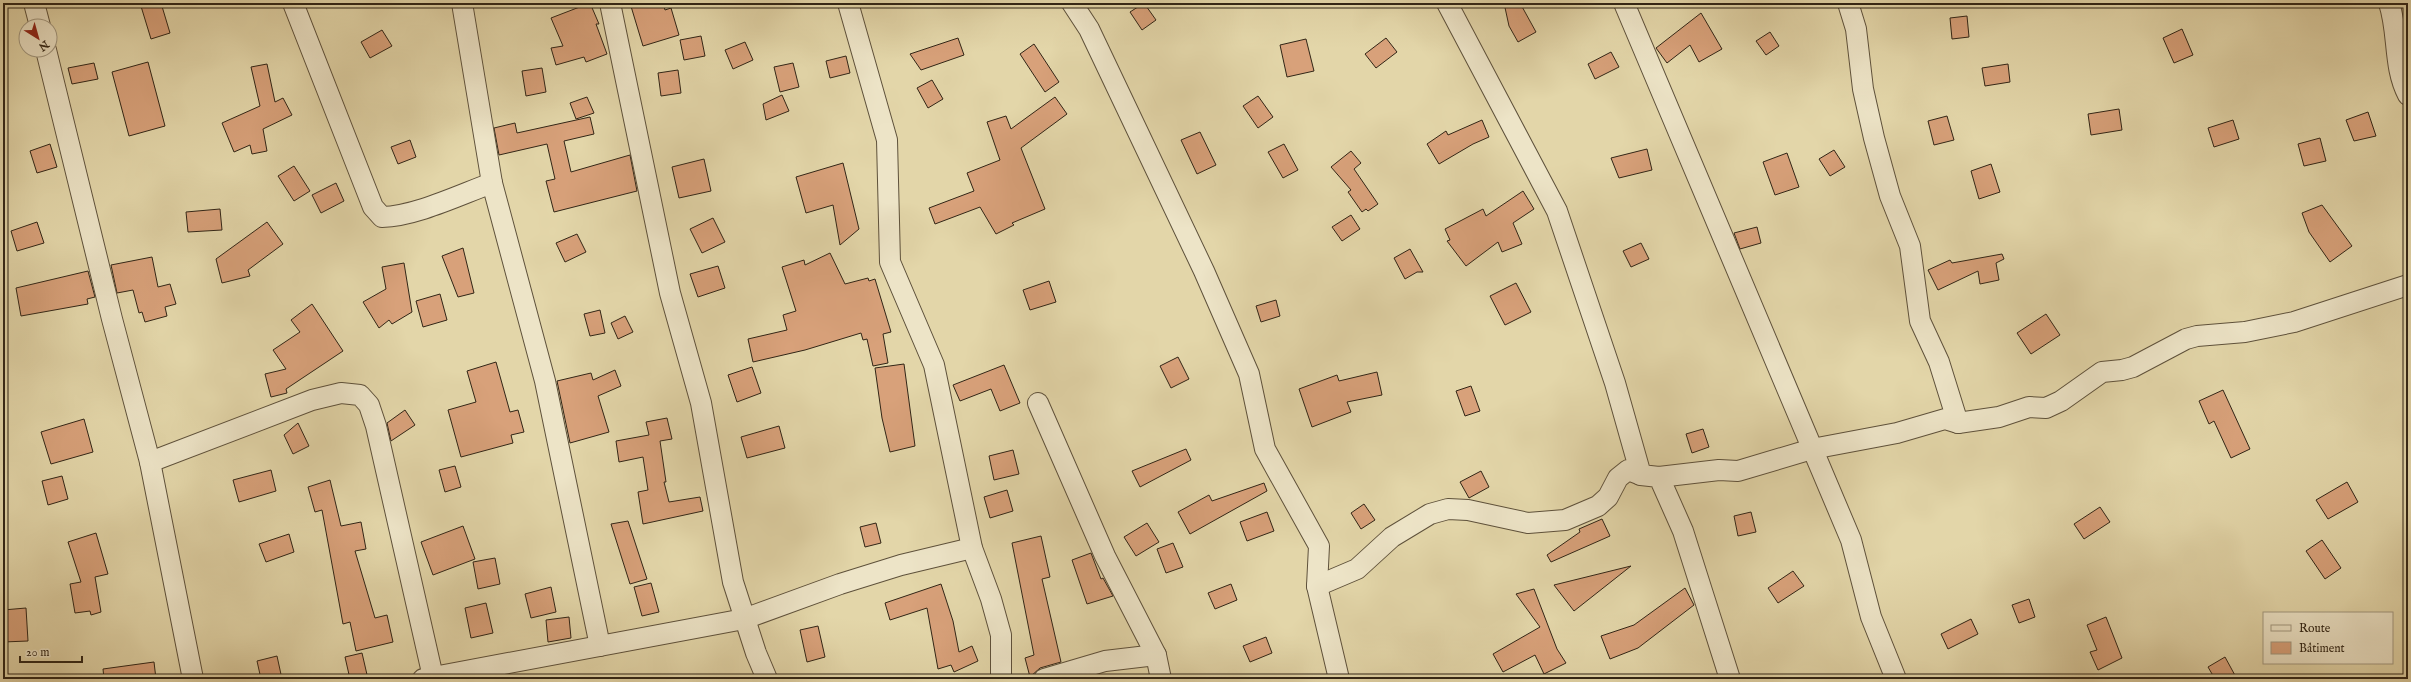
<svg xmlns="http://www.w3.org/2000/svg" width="2411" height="682" viewBox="0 0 2411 682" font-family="'IM FELL English',serif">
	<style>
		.building { fill: #d8a17a; stroke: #312516 }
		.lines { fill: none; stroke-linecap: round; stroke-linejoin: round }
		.street-casing { stroke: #5e513b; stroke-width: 22 }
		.street { stroke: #ede4c7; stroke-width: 20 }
	</style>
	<rect width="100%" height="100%" fill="#e3d6a9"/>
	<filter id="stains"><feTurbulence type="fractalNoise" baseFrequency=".005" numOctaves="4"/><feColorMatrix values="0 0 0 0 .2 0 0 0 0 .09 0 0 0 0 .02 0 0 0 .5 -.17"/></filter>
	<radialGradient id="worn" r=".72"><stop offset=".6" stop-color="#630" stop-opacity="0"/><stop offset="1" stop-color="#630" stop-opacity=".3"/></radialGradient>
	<g class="building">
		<polygon points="140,3 161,3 170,33 151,39"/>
		<polygon points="590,3 599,24 596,24 607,54 586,62 584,57 556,65 551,48 563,46 551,18"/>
		<polygon points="630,3 663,3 665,10 671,8 679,35 643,46"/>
		<polygon points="1144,3 1156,20 1142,30 1130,12"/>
		<polygon points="1504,3 1520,3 1536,32 1518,42 1509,26"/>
		<polygon points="1701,13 1722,49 1699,62 1690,45 1667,63 1656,48"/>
		<polygon points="1967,16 1969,37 1952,39 1950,18"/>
		<polygon points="2182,29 2193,55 2174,63 2163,38"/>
		<polygon points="382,30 392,46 370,58 361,42"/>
		<polygon points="1770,32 1779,46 1766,55 1756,41"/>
		<polygon points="701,36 705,56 684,60 680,40"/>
		<polygon points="958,38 964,55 921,70 910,54"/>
		<polygon points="1386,38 1397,52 1376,68 1365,54"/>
		<polygon points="1306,39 1314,71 1287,77 1280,45"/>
		<polygon points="745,42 753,60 733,69 725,50"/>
		<polygon points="1034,44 1059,82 1045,92 1020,54"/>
		<polygon points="1611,52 1619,67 1595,79 1588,64"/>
		<polygon points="846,56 850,73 830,78 826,61"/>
		<polygon points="148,62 165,126 129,136 112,72"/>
		<polygon points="94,63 98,79 72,84 68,68"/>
		<polygon points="793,63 799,87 780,92 774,67"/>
		<polygon points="267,64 275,102 283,98 292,115 263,129 267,151 252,154 250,145 234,152 222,123 260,106 251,67"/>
		<polygon points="2008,64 2010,82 1985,86 1982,68"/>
		<polygon points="542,68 546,92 526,96 522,71"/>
		<polygon points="678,70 681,93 661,96 658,73"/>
		<polygon points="932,80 943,99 928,108 917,88"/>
		<polygon points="782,95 789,111 766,120 763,104"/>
		<polygon points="1258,96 1273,117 1258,128 1243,106"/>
		<polygon points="587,97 594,113 576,119 570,103"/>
		<polygon points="1055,97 1067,114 1021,148 1045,209 1012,223 1014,225 996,234 980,207 935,224 929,208 974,191 967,173 1000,160 987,122 1006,116 1011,129"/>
		<polygon points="2119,109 2122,130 2091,135 2088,114"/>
		<polygon points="2368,112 2376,136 2354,141 2346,120"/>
		<polygon points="1947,116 1954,140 1934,145 1928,121"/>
		<polygon points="590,117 594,134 564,141 571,172 630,155 637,191 554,212 546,181 555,179 547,144 499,155 494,128 515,123 517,133"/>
		<polygon points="1482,120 1489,137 1473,144 1439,164 1427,144 1446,131 1448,135"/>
		<polygon points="2233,120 2239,139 2214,147 2208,128"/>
		<polygon points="1200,132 1216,165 1197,174 1181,140"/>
		<polygon points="2320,138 2326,161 2304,166 2298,144"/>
		<polygon points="410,140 416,157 398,164 391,147"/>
		<polygon points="50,144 57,167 37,173 30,151"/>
		<polygon points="1284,144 1298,170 1283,178 1268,152"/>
		<polygon points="1647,149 1652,170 1619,178 1611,158"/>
		<polygon points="1834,150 1845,167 1830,176 1819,159"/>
		<polygon points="1351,151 1361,163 1354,169 1378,204 1368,211 1366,209 1362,212 1348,192 1351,190 1331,167"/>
		<polygon points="1787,153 1799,187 1775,195 1763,162"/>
		<polygon points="704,159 711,191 679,198 672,167"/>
		<polygon points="843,163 859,229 840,245 833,205 806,213 796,177"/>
		<polygon points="1991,164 2000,192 1979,199 1971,171"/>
		<polygon points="294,166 310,191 294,201 278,176"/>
		<polygon points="336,183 344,201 321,213 312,195"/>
		<polygon points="1523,191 1534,209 1513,223 1522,244 1502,252 1498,242 1466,266 1447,241 1450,240 1445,229 1483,209 1486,216"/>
		<polygon points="2322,205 2352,246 2330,262 2309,232 2302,213"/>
		<polygon points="220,209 222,230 188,232 186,212"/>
		<polygon points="1351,215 1360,229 1342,241 1332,227"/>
		<polygon points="713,218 725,242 702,253 690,229"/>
		<polygon points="37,222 44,243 17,251 11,231"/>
		<polygon points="267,222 283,244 248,270 250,276 222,283 216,259"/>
		<polygon points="1757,227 1761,243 1740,249 1734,233"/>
		<polygon points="577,234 586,252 565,262 556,243"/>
		<polygon points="1641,243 1649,259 1631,267 1623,251"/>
		<polygon points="463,248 474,293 458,297 442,256"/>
		<polygon points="1410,249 1423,272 1417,272 1405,279 1394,258"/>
		<polygon points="830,253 845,284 868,278 869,281 875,279 891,332 883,334 888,363 873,366 867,339 863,340 861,333 805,350 753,362 748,339 787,330 783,315 796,311 782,267 804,260 805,265"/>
		<polygon points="2002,254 2004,259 1996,263 1999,280 1980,284 1978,271 1938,290 1928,270 1950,260 1952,263"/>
		<polygon points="152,257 158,287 170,284 176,304 165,307 167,316 145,322 142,312 139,313 133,290 117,293 111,265"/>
		<polygon points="404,263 412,312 392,324 389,320 379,328 363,302 386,289 382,267"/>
		<polygon points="718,266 725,288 698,297 690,274"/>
		<polygon points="88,271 95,297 87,299 88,304 21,316 16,288"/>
		<polygon points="1049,281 1056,302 1030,310 1023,290"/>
		<polygon points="1516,283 1531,312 1505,325 1490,296"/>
		<polygon points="440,294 447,320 423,327 416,301"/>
		<polygon points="1276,300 1280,316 1261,322 1256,306"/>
		<polygon points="312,304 343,351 286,389 287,393 271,397 265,374 286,369 273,350 300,332 291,320"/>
		<polygon points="600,310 605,333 590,336 584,314"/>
		<polygon points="2046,314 2060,335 2031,354 2017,333"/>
		<polygon points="625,316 633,332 618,339 611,323"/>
		<polygon points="1178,357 1189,379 1171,388 1160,366"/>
		<polygon points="496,362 510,412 518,410 524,432 511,435 513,443 461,457 448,410 476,402 467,371"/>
		<polygon points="904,364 915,446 890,452 882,418 875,368"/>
		<polygon points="1004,365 1020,403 1000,411 991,389 960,401 953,385"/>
		<polygon points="752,367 761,393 737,402 728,375"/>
		<polygon points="615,370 621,386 598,396 609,432 570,443 557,381 591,373 593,380"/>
		<polygon points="1377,372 1382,395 1347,402 1351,412 1312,427 1299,389 1337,375 1339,381"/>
		<polygon points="1471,386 1480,411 1465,416 1456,391"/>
		<polygon points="2223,390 2250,449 2231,458 2214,421 2209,424 2199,401"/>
		<polygon points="405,410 415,425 391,441 387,423"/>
		<polygon points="667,418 672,439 660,441 666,482 664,482 669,502 700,497 703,511 643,524 638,492 648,490 643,457 619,462 616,441 649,435 646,422"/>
		<polygon points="84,419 93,452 51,464 41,432"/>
		<polygon points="298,423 309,446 293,454 284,435"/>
		<polygon points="779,426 785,448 747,458 741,437"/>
		<polygon points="1703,429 1709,447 1692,453 1686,434"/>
		<polygon points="1186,449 1191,460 1140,487 1132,471"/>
		<polygon points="1013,450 1019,474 994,480 989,456"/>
		<polygon points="455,466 461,487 445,492 439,470"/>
		<polygon points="271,470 276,491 239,502 233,480"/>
		<polygon points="1481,471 1489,487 1469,498 1460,482"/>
		<polygon points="62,476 68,499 48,505 42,481"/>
		<polygon points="330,480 341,526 361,522 366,549 355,551 375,618 387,615 393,642 356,651 350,622 343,624 322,510 315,512 308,487"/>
		<polygon points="2347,482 2358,502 2328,519 2316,500"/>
		<polygon points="1264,483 1267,491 1190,534 1178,512 1209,495 1212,501"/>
		<polygon points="1007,490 1013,511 990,518 984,497"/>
		<polygon points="1364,504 1375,520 1361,529 1351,513"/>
		<polygon points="2100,507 2110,522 2084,539 2074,524"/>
		<polygon points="1267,512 1274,531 1247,541 1240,522"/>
		<polygon points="1751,512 1756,532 1738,536 1734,516"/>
		<polygon points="1602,519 1610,536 1551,562 1547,555 1580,532 1579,529"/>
		<polygon points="628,521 647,579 630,584 611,524"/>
		<polygon points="876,523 881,543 865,547 860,527"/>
		<polygon points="1147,523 1159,542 1136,556 1124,537"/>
		<polygon points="463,526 475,559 433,575 421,542"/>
		<polygon points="96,533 108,574 95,577 101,612 91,615 90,611 75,613 70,584 81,582 68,542"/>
		<polygon points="289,534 294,552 266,562 259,544"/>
		<polygon points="1041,536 1050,577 1042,579 1061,662 1040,668 1030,677 1025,658 1034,655 1012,543"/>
		<polygon points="2322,540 2341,568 2325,579 2306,551"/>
		<polygon points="1173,543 1183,567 1166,573 1157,549"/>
		<polygon points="1091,553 1101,579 1103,578 1113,596 1087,604 1072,560"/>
		<polygon points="495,558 500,584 478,589 473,562"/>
		<polygon points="1631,566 1574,611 1554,585"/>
		<polygon points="1793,571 1804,586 1778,603 1768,588"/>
		<polygon points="651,583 659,612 642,616 634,587"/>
		<polygon points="941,584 953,621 959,652 972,646 978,661 954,672 951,665 938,669 927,608 890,620 885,603"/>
		<polygon points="1231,584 1237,600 1215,609 1208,593"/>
		<polygon points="551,587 556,612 531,618 525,594"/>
		<polygon points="1685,588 1694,605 1638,648 1610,659 1601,636 1634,625"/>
		<polygon points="1534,589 1557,649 1566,663 1544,674 1535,655 1503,672 1493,654 1540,627 1516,594"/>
		<polygon points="2029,599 2035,617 2019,623 2012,605"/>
		<polygon points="486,603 493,633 471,638 465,608"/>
		<polygon points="26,608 28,641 3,642 3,610"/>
		<polygon points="569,617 571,638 548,642 546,620"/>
		<polygon points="2106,617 2122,658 2098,670 2090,652 2097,650 2087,625"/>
		<polygon points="1971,619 1978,634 1948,649 1941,634"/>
		<polygon points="818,626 825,657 807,662 800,630"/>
		<polygon points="1266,637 1272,653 1250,662 1243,646"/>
		<polygon points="362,653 368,679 350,679 345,657"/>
		<polygon points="277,656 282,679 261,679 257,661"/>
		<polygon points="2225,657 2237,679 2215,679 2208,667"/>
		<polygon points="154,662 156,679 104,679 103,669"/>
	</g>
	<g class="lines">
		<defs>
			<g id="street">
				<polyline points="34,3 40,26"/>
				<path d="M293,3L373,207L382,217C416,216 459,195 492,183"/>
				<polyline points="462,3 492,183 545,381 600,646"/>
				<polyline points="610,3 670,293 701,403 733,582 756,653 767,679"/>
				<polyline points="848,3 887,140 890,262 934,365 972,548 991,599 1001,635 1001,679"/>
				<polyline points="1072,3 1089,29 1204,271 1249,374 1265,449 1319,546 1317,586 1339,679"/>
				<polyline points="1447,3 1557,211 1615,383 1641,475 1659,477 1683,531 1730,679"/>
				<polyline points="1624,3 1851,540 1871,617 1896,679"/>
				<polyline points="1848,3 1856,29 1863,89 1874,138 1890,196 1910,246 1920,321 1939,362 1958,423"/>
				<path d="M2389,3C2399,33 2393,67 2408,95"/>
				<polyline points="46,50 112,319 150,462 193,679"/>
				<polyline points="1038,403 1105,556 1156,655 1161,679"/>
				<polyline points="150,462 312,400 341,393 360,395 369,405 376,426 433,677"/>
				<polyline points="1659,477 1719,470 1738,471 1812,449 1897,433 1945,419 1958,423 1999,417 2029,407 2046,408 2061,401 2102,372 2122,370 2133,367 2186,339 2197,336 2245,332 2294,322 2408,285"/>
				<polyline points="1317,586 1357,569 1392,537 1430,514 1448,509 1468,510 1528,523 1565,520 1598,506 1608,497 1618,478 1628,470 1641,475"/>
				<polyline points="423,679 744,619 840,584 901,565 972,548"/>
				<polyline points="1044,679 1105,661 1156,655"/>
			</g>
		</defs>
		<use href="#street" class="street-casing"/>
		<use href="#street" class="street"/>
	</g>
	<rect width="2411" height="682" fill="none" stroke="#e3d6a9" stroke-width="16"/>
	<rect x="4" y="4" width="2403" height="674" fill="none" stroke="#312516" stroke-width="2"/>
	<rect x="8" y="8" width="2395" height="666" fill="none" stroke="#312516"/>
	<rect x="2263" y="612" width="130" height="52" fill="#ede4c7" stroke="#a29880"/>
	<rect x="2271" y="625" width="20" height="6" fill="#ede4c7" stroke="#a29880"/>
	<text x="2299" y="632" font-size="12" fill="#312516">Route</text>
	<rect x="2271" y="642" width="20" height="12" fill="#d8a17a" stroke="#a29880"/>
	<text x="2299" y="652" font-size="12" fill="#312516">Bâtiment</text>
	<g transform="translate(38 38) rotate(143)"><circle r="19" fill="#ede4c7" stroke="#a29880"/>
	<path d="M0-3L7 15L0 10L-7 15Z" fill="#8f2418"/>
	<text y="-6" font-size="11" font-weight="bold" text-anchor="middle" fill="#312516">N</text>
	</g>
	<path d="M20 656v6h62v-6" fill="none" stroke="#312516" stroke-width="2"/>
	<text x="26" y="656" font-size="12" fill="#312516" stroke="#ede4c7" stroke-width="3" paint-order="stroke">20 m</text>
	<rect width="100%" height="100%" filter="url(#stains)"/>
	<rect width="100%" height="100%" fill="url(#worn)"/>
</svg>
